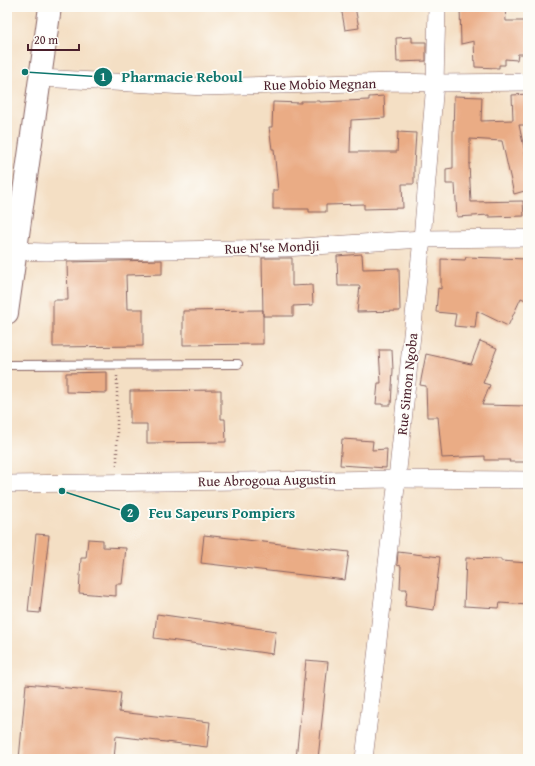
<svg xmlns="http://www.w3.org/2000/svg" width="535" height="766" viewBox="0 0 535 766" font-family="'Gentium Book Plus',serif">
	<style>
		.building { fill: #eaac85 }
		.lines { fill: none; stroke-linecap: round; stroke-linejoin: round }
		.service-casing { stroke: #866261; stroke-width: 10 }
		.minor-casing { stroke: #866261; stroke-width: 18 }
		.secondary-casing { stroke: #866261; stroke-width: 24 }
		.path { stroke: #866261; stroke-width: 2.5; stroke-dasharray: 1 3; stroke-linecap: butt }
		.service { stroke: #fff; stroke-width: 8 }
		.minor { stroke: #fff; stroke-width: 17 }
		.secondary { stroke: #fff; stroke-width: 22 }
		.labels { text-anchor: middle; stroke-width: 3.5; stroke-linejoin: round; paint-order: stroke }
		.street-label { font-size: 14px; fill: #4a1f2b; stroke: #fdfcf7 }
		.leader { fill: none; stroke: #0f766e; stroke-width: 1.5 }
		.callout-dot { fill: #0f766e; stroke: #fdfcf7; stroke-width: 1.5 }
		.mark-label { font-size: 12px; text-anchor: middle; font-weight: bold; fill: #fff }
		.callout-label { font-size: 15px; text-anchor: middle; font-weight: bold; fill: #0f766e; stroke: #fdfcf7; stroke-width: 3.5; stroke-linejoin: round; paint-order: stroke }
	</style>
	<rect width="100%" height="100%" fill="#fdfcf7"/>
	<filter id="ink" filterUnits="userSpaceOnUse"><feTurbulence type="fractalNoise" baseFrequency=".025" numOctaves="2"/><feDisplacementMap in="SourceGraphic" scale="8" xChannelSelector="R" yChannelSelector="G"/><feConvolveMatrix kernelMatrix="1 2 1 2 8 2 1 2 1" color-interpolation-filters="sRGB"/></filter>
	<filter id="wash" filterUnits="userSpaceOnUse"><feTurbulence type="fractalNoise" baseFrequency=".012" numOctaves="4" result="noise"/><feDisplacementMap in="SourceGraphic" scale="16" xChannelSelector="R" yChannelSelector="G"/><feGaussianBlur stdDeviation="0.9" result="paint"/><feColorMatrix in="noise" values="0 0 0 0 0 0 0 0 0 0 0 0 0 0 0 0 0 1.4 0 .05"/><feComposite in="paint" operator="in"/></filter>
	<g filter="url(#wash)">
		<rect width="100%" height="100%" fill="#f4dfc4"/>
		<g id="blocks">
			<g class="building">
				<polygon points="341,7 355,7 359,28 345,30"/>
				<polygon points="460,7 505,7 506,21 528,21 528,54 518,54 517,60 505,59 505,65 499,65 499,68 475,67 474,41 461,44"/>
				<polygon points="412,37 412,42 426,42 426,61 397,62 396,38"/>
				<polygon points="528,94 528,125 519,125 528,166 528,190 514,194 502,141 470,139 470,164 469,164 471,202 523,201 524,216 489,217 489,215 457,217 455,184 446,184 446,169 453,168 453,134 454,96 482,97 481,121 513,120 512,95"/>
				<polygon points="384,96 385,118 351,120 350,152 397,152 398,132 416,133 414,165 414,184 402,184 403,208 364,209 364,204 326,205 326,212 309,212 309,209 273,209 273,190 278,190 274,149 272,149 269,127 272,127 273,102 301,103 301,101 320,101 320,102 369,100 369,97"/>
				<polygon points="362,254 363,269 399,268 400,311 357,312 360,286 338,286 337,256"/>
				<polygon points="466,257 528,259 528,301 521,298 508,326 477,311 475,328 454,326 456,314 436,312 438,288 441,289 441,259 465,260"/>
				<polygon points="262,258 292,258 292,286 312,285 313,305 293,306 293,316 263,316"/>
				<polygon points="162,260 162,274 126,275 127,309 143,309 143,346 53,347 53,300 68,300 67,262"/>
				<polygon points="263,310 263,344 183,345 183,311"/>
				<polygon points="480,341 497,348 483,383 490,385 482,405 527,406 528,462 509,462 510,460 485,460 485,456 442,458 438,417 427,417 426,386 420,385 426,354 471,364"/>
				<polygon points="379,350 392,350 393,370 391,405 382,405 382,404 376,404 378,383 381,383"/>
				<polygon points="107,372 107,393 66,392 66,373"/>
				<polygon points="221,390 221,419 225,419 226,442 147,443 147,424 130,424 130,391"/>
				<polygon points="342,439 373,441 372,450 387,449 386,468 340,465"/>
				<polygon points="36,534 49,535 40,613 28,612"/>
				<polygon points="204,535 349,552 345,580 201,563"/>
				<polygon points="88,539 103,540 103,547 126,548 122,584 116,584 116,596 79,593 81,558 86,558"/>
				<polygon points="398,552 440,557 434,610 405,606 407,589 400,589 401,566 397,565"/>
				<polygon points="466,558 501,559 501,561 528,563 528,605 500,603 499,608 464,606"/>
				<polygon points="157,614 276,631 273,654 154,638"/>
				<polygon points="306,660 328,662 318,759 296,759"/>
				<polygon points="26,684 121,693 119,712 210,722 207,747 116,736 114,759 19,759"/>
			</g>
		</g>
	</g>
	<g filter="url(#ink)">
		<use href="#blocks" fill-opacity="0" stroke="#866261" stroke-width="1"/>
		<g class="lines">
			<defs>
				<polyline id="service" points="7,365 238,364"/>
				<g id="minor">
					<polyline points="40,78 204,87 397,82 435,83 528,82"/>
					<polyline points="15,251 46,252 285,248 422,239 528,238"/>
					<polyline points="7,484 397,479 528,480"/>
					<polyline points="364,759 397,479 422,239 435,83 437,7"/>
				</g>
				<polyline id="secondary" points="7,313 50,7"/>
			</defs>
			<use href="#service" class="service-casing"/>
			<use href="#minor" class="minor-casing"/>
			<use href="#secondary" class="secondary-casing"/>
			<polyline class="path" points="117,376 117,467"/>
			<use href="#service" class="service"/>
			<use href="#minor" class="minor"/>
			<use href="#secondary" class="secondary"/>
		</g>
	</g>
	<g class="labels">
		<g class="street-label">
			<text transform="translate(320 84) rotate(-1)" y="5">Rue Mobio Megnan</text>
			<text transform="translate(272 247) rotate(-2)" y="5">Rue N'se Mondji</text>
			<text transform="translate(407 384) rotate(-84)" y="5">Rue Simon Ngoba</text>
			<text transform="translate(267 480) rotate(-1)" y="5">Rue Abrogoua Augustin</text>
		</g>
	</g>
	<path class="leader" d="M25 72L103 77M62 491L130 513"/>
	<g class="callout-dot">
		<circle cx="25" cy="72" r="4"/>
		<circle cx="62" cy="491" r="4"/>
		<circle cx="103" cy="77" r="10"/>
		<circle cx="130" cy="513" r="10"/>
	</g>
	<g class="mark-label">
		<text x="103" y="81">1</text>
		<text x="130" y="517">2</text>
	</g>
	<g class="callout-label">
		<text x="182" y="82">Pharmacie Reboul</text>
		<text x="222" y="518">Feu Sapeurs Pompiers</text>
	</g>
	<rect width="535" height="766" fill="none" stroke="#fdfcf7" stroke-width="24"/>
	<path d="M28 44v6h51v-6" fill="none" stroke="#4a1f2b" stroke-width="2"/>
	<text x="34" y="44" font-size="12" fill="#4a1f2b" stroke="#fdfcf7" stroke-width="3" paint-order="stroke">20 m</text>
</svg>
